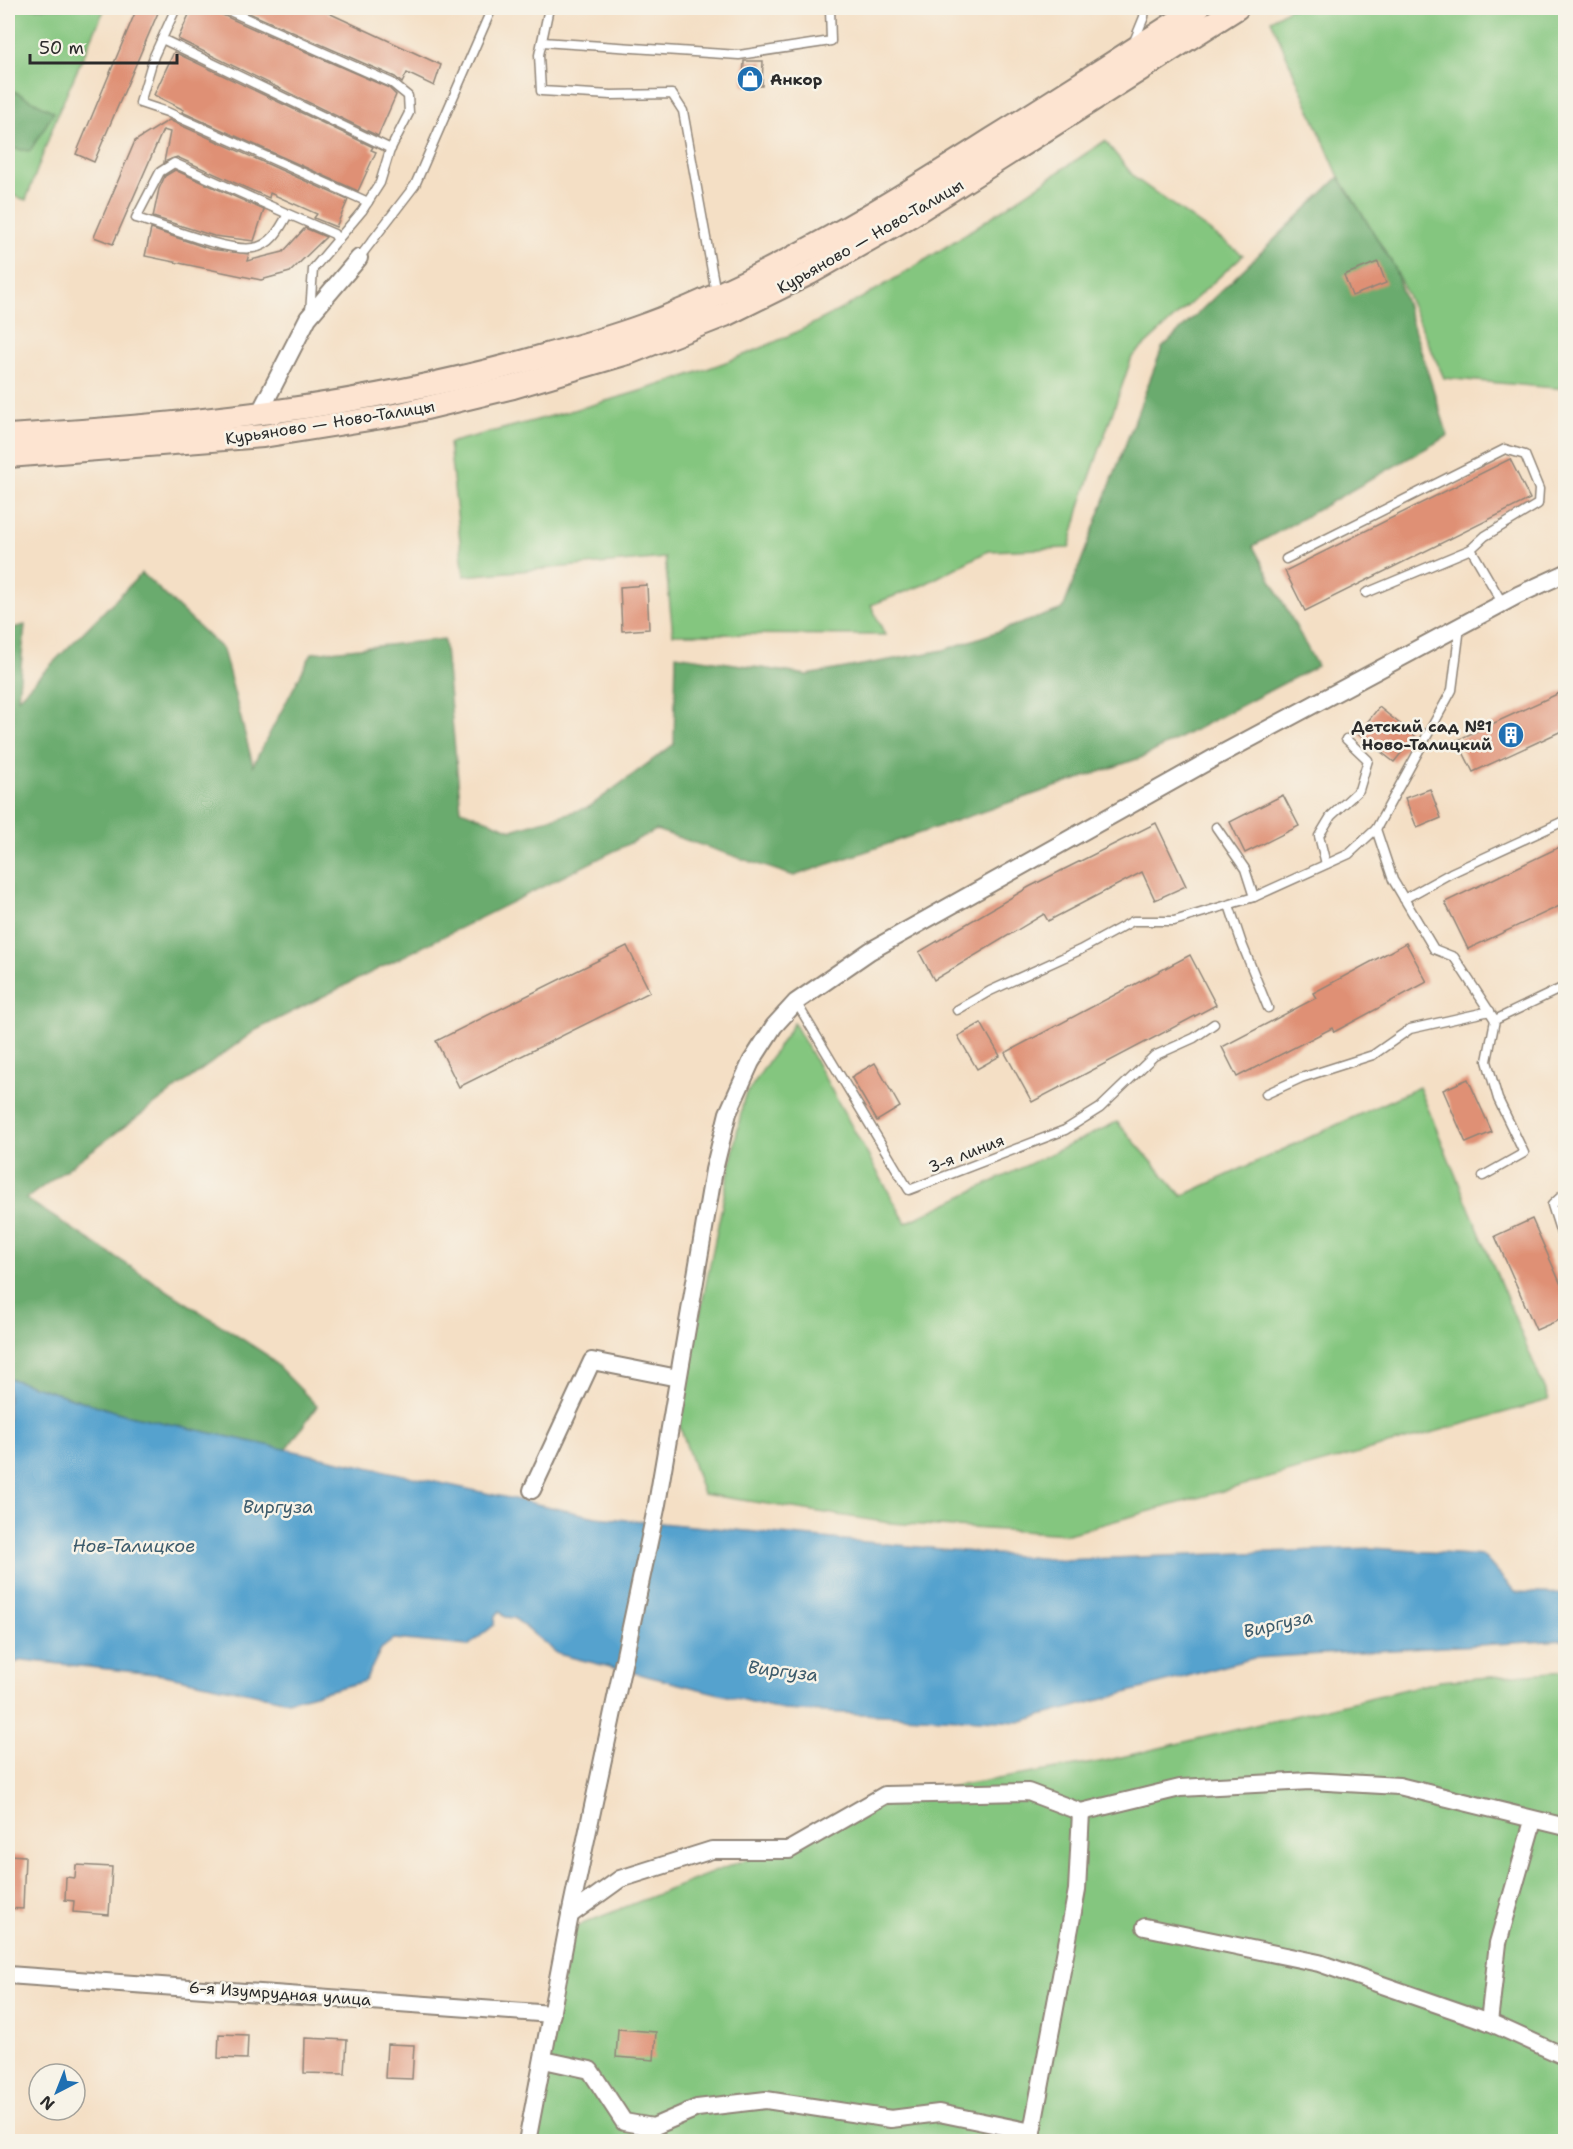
<svg xmlns="http://www.w3.org/2000/svg" width="1573" height="2149" viewBox="0 0 1573 2149" font-family="'Shantell Sans',sans-serif">
	<style>
		.green { fill: #84c67f; stroke: #587855; stroke-width: 1.5 }
		.forest { fill: #6bab6e; stroke: #4b6b4c; stroke-width: 1.5 }
		.water { fill: #55a2ce; stroke: #40667c; stroke-width: 1.5 }
		.building { fill: #df9074 }
		.lines { fill: none; stroke-linecap: round; stroke-linejoin: round }
		.lane-casing { stroke: #908578; stroke-width: 11 }
		.street-casing { stroke: #908578; stroke-width: 20 }
		.secondary-casing { stroke: #908578; stroke-width: 26 }
		.lane { stroke: #fff; stroke-width: 8 }
		.street { stroke: #fff; stroke-width: 16 }
		.secondary { stroke: #fde4d1; stroke-width: 22 }
		.labels { text-anchor: middle; stroke-width: 5; stroke-linejoin: round; paint-order: stroke }
		.poi-label { font-size: 16px; font-weight: bold; fill: #2b2b2b; stroke: #f7f3e8; text-anchor: start }
		.street-label { font-size: 16px; fill: #2b2b2b; stroke: #f7f3e8 }
		.water-label { font-size: 18px; font-style: italic; fill: #3c5b6c; stroke: #f7f3e8 }
	</style>
	<rect width="100%" height="100%" fill="#f7f3e8"/>
	<filter id="ink" filterUnits="userSpaceOnUse"><feTurbulence type="fractalNoise" baseFrequency=".0167" numOctaves="2"/><feDisplacementMap in="SourceGraphic" scale="12" xChannelSelector="R" yChannelSelector="G"/><feConvolveMatrix kernelMatrix="1 2 1 2 8 2 1 2 1" color-interpolation-filters="sRGB"/></filter>
	<filter id="wash" filterUnits="userSpaceOnUse"><feTurbulence type="fractalNoise" baseFrequency=".008" numOctaves="4" result="noise"/><feDisplacementMap in="SourceGraphic" scale="24" xChannelSelector="R" yChannelSelector="G"/><feGaussianBlur stdDeviation="1.35" result="paint"/><feColorMatrix in="noise" values="0 0 0 0 0 0 0 0 0 0 0 0 0 0 0 0 0 1.4 0 .05"/><feComposite in="paint" operator="in"/></filter>
	<g filter="url(#wash)">
		<rect width="100%" height="100%" fill="#f4dfc5"/>
		<g class="green">
			<polygon points="8,8 105,8 58,113 26,200 8,194"/>
			<polygon points="1290,8 1565,8 1565,389 1444,378 1394,266 1339,177 1271,20"/>
			<path d="M1105,141L1135,178L1243,255L1132,357L1081,503L1069,548L988,551L923,585L871,605L885,635L673,634L665,558L464,576L449,443C552,416 656,391 754,351C880,299 992,215 1105,141Z"/>
			<polygon points="794,1023 906,1223 1117,1122 1182,1196 1419,1087 1549,1400 1068,1534 890,1523 703,1494 678,1421 744,1098"/>
			<polygon points="1565,1671 1565,2141 532,2142 572,1928 914,1793 1105,1761 1440,1681"/>
		</g>
		<g class="forest">
			<polygon points="8,88 54,112 30,151 8,148"/>
			<polygon points="1339,177 1394,266 1448,436 1253,546 1317,666 1143,757 794,876 656,830 256,1030 26,1199 267,1355 317,1406 286,1450 120,1413 8,1378 8,629 25,625 18,698 142,573 223,650 253,765 312,653 444,639 461,810 512,830 589,807 674,744 676,655 807,675 944,650 1063,609 1162,348"/>
		</g>
		<polygon class="water" points="8,1378 120,1413 596,1517 1060,1560 1373,1548 1483,1556 1515,1592 1565,1594 1565,1640 1254,1658 1019,1722 784,1710 558,1654 514,1618 505,1617 500,1612 495,1616 494,1625 468,1646 394,1639 381,1649 365,1681 288,1701 164,1675 23,1660 8,1665"/>
		<g id="blocks">
			<g class="building">
				<polygon points="137,8 160,8 94,162 76,154"/>
				<polygon points="192,8 217,8 220,14 389,88 396,95 378,136 180,40 178,39"/>
				<polygon points="238,8 318,8 441,65 434,86 407,73 402,83 395,77"/>
				<polygon points="174,52 373,147 371,150 376,152 358,191 182,112 184,110 154,95"/>
				<polygon points="744,61 763,61 762,86 743,86"/>
				<polygon points="169,120 348,200 336,227 314,218 317,214 270,193 269,198 177,157 164,162 170,132 163,130 113,244 94,237 135,141"/>
				<polygon points="175,170 264,210 254,241 214,236 153,217 159,189 165,176"/>
				<polygon points="305,228 326,237 290,272 261,280 145,256 151,229 210,249 249,254 247,261 283,252"/>
				<polygon points="1378,262 1386,283 1352,296 1344,275"/>
				<polygon points="1510,459 1530,499 1305,611 1285,571"/>
				<polygon points="647,585 649,629 622,631 620,587"/>
				<polygon points="1566,690 1566,729 1473,772 1457,740"/>
				<polygon points="1379,707 1415,736 1394,762 1358,734"/>
				<polygon points="1430,789 1441,818 1417,828 1405,798"/>
				<polygon points="1283,795 1299,826 1245,853 1230,822"/>
				<polygon points="1156,823 1186,886 1155,900 1142,872 1048,921 1044,914 934,980 919,952 1029,887"/>
				<polygon points="1566,844 1566,903 1468,949 1445,902"/>
				<polygon points="1406,943 1427,982 1334,1032 1332,1028 1237,1077 1222,1047 1316,998 1313,993"/>
				<polygon points="627,946 650,992 459,1087 436,1041"/>
				<polygon points="1190,955 1216,1005 1032,1102 1005,1053"/>
				<polygon points="981,1023 1000,1056 977,1069 958,1036"/>
				<polygon points="875,1063 900,1107 877,1121 851,1077"/>
				<polygon points="1468,1079 1492,1132 1466,1143 1443,1090"/>
				<polygon points="1532,1219 1566,1296 1566,1317 1536,1330 1495,1236"/>
				<polygon points="8,1855 25,1856 23,1909 8,1908"/>
				<polygon points="76,1865 112,1867 109,1915 73,1912 74,1901 65,1900 66,1877 75,1878"/>
				<polygon points="618,2029 656,2032 654,2060 616,2057"/>
				<polygon points="219,2034 248,2035 247,2059 218,2058"/>
				<polygon points="305,2038 347,2040 345,2074 304,2073"/>
				<polygon points="387,2044 414,2045 412,2079 385,2078"/>
			</g>
		</g>
	</g>
	<g filter="url(#ink)">
		<use href="#blocks" fill-opacity="0" stroke="#908578" stroke-width="1.5"/>
		<g class="lines">
			<defs>
				<g id="lane">
					<polyline points="176,8 154,56 140,103 167,112 368,202"/>
					<polyline points="223,8 392,83 408,96 409,113 390,150 380,183 362,211 313,269 310,313"/>
					<polyline points="549,8 539,55 541,91 611,95 672,94 683,111 716,293"/>
					<polyline points="162,39 391,149"/>
					<polyline points="542,42 739,55 831,41 830,8"/>
					<polyline points="1133,44 1144,17 1145,8"/>
					<path d="M288,214L174,163L160,172L136,218C164,226 227,252 253,248C271,246 280,229 288,214L334,234L338,240"/>
					<polyline points="359,258 415,185 492,8"/>
					<polyline points="1286,559 1505,449 1525,455 1539,489 1538,504 1485,536 1471,549 1503,604"/>
					<polyline points="1366,593 1471,549"/>
					<polyline points="1216,827 1245,869 1254,897"/>
					<polyline points="1376,829 1393,880 1434,949 1454,957 1495,1020 1566,986"/>
					<polyline points="1326,864 1319,836 1331,816 1359,790 1368,760 1346,739"/>
					<polyline points="1404,899 1451,873 1566,820"/>
					<polyline points="1229,905 1242,944 1268,1008"/>
					<polyline points="796,1002 909,1190 1065,1130 1100,1108 1154,1056 1194,1038 1214,1024"/>
					<polyline points="957,1010 990,991 1080,950 1133,921 1174,921 1254,897 1349,854 1376,829 1452,690 1460,627"/>
					<polyline points="1266,1094 1301,1078 1373,1055 1410,1029 1490,1011"/>
					<polyline points="1483,1176 1524,1153 1498,1099 1487,1061 1495,1020"/>
					<polyline points="1566,1192 1552,1205 1566,1249"/>
				</g>
				<g id="street">
					<polyline points="259,414 308,318 359,258"/>
					<polyline points="532,1490 592,1361 678,1378"/>
					<polyline points="570,1915 620,1879 712,1850 789,1850 885,1795 1028,1792 1081,1812 1180,1788 1310,1781 1399,1786 1566,1827"/>
					<polyline points="1145,1927 1319,1963 1489,2022 1566,2057"/>
					<polyline points="8,1975 552,2014"/>
					<polyline points="1489,2022 1498,1943 1533,1821"/>
					<polyline points="544,2060 590,2070 624,2122 653,2127 697,2108 766,2100 891,2119 939,2113 1032,2132"/>
					<polyline points="527,2142 570,1915 657,1504 714,1170 728,1113 751,1062 774,1026 796,1002 870,951 1212,759 1518,595 1566,573"/>
					<polyline points="1030,2142 1077,1890 1081,1812"/>
				</g>
				<g id="secondary">
					<path d="M8,436C191,425 374,406 550,354C588,344 625,333 661,319C778,272 885,208 991,140C1060,97 1129,53 1198,8"/>
					<polyline points="8,456 263,436 401,414 513,387 631,352 725,315 810,273 910,216 1237,8"/>
				</g>
			</defs>
			<use href="#lane" class="lane-casing"/>
			<use href="#street" class="street-casing"/>
			<use href="#secondary" class="secondary-casing"/>
			<use href="#lane" class="lane"/>
			<use href="#street" class="street"/>
			<use href="#secondary" class="secondary"/>
		</g>
	</g>
	<defs>
		<symbol id="shop-disc" viewBox="-11 -11 22 22"><circle r="9.5" fill="#1f6fb2" stroke="#f7f3e8"/><path d="M-5-2.5h2.3a2.7 3.5 0 0 1 5.4 0H5L5.5 6h-11ZM-1.5-2.5h3a1.5 2.3 0 0 0-3 0Z" fill="#fff"/></symbol>
		<symbol id="building-disc" viewBox="-11 -11 22 22"><circle r="9.5" fill="#1f6fb2" stroke="#f7f3e8"/><path d="M-4-6H4V6H1V3H-1V6H-4ZM-2.5-4.3h1.7v1.8h-1.7ZM.8-4.3h1.7v1.8H.8ZM-2.5-1h1.7V.8h-1.7ZM.8-1h1.7V.8H.8Z" fill="#fff"/></symbol>
	</defs>
	<g fill-rule="evenodd">
		<use href="#shop-disc" x="735" y="64" width="30" height="30"/>
		<use href="#building-disc" x="1496" y="720" width="30" height="30"/>
	</g>
	<g class="labels">
		<g class="poi-label">
			<text x="770" y="85">Анкор</text>
			<text x="1492" y="732" text-anchor="end">Детский сад №1<tspan x="1492" dy="18">Ново-Талицкий</tspan></text>
		</g>
		<g class="street-label">
			<text transform="translate(870 236) rotate(-30)" y="6">Курьяново — Ново-Талицы</text>
			<text transform="translate(330 422) rotate(-9)" y="6">Курьяново — Ново-Талицы</text>
			<text transform="translate(966 1153) rotate(-21)" y="6">3-я линия</text>
			<text transform="translate(280 1993) rotate(4)" y="6">6-я Изумрудная улица</text>
		</g>
		<g class="water-label">
			<text x="278" y="1513">Виргуза</text>
			<text x="134" y="1552">Нов-Талицкое</text>
			<text transform="translate(1278 1624) rotate(-13)" y="6">Виргуза</text>
			<text transform="translate(783 1671) rotate(7)" y="6">Виргуза</text>
		</g>
	</g>
	<rect width="1573" height="2149" fill="none" stroke="#f7f3e8" stroke-width="30"/>
	<g transform="translate(57 2092) rotate(222)"><circle r="28" fill="#f7f3e8" stroke="#a5a39c" stroke-width="1.5"/>
	<path d="M0-4.5L10 22L0 15L-10 22Z" fill="#1f6fb2"/>
	<text y="-9" font-size="16" font-weight="bold" text-anchor="middle" fill="#2b2b2b">N</text>
	</g>
	<path d="M30 54v9h147v-9" fill="none" stroke="#2b2b2b" stroke-width="3"/>
	<text x="39" y="54" font-size="18" fill="#2b2b2b" stroke="#f7f3e8" stroke-width="4.5" paint-order="stroke">50 m</text>
</svg>
